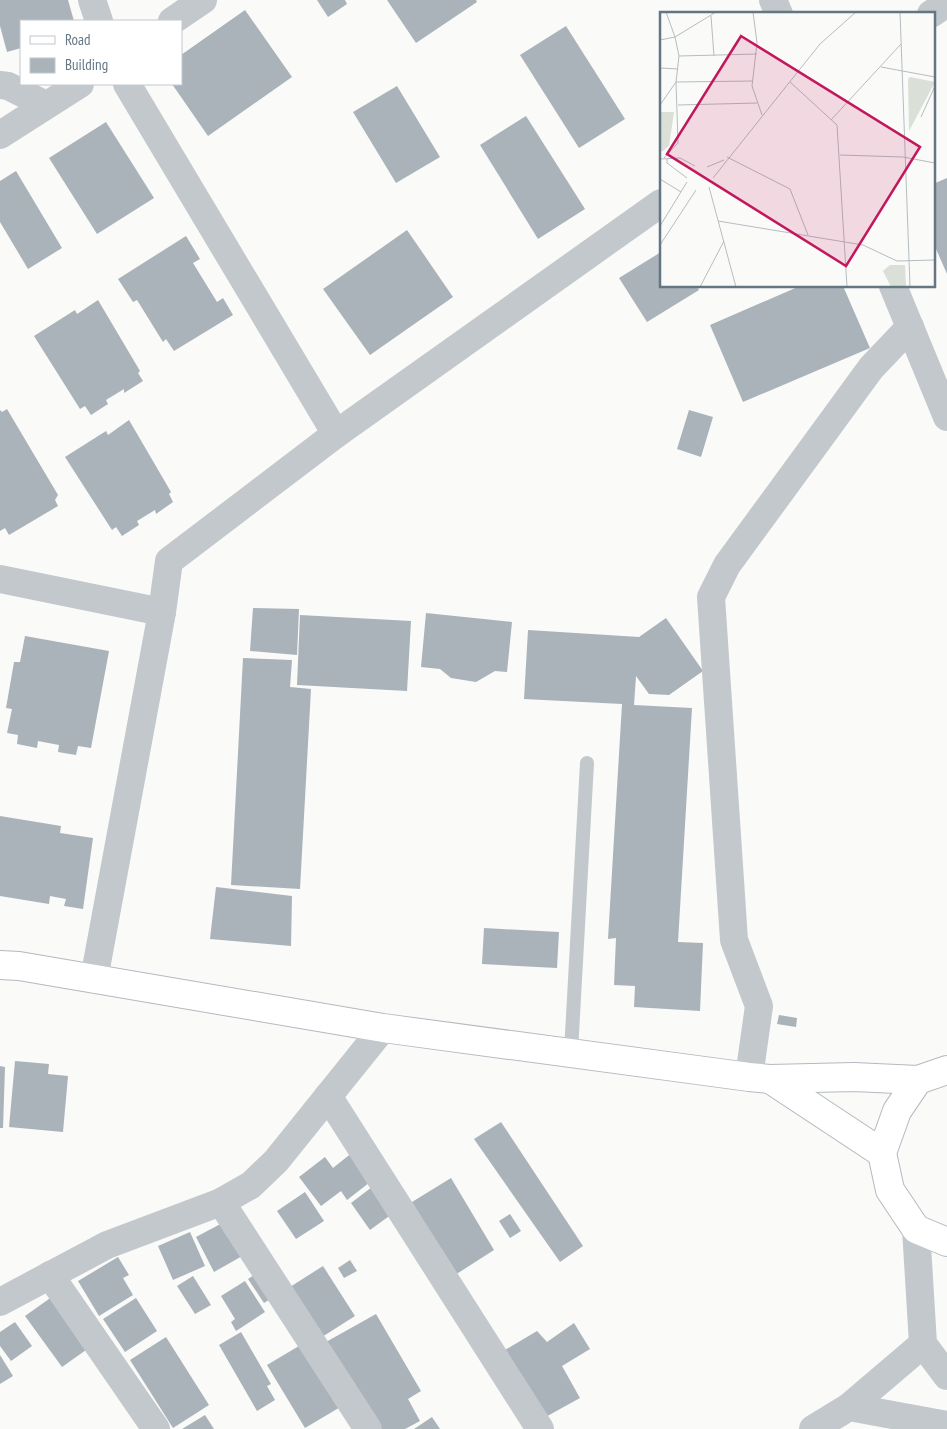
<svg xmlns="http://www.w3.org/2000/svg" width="947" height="1429" viewBox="0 0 947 1429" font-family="'PT Sans Narrow',sans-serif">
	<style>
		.building { fill: #aab3b9 }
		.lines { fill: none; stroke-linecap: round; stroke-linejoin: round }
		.secondary-casing { stroke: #b3babf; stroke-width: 30 }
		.service { stroke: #c3c8cc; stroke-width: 14 }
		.minor { stroke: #c3c8cc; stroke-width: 28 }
		.tertiary { stroke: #c3c8cc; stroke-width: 28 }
		.secondary { stroke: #fff; stroke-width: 28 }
		.inset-road { fill: none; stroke: #b5bdc2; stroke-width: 1 }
		.view { fill: #c2185b; fill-opacity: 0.15; stroke: #c2185b; stroke-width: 2.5 }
		.inset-edge { fill: none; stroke: #657683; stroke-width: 2.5 }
	</style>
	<rect width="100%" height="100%" fill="#fafaf8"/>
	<g class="building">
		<polygon points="0,0 68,0 74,21 21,21 21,48 7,52 0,26"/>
		<polygon points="317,0 345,0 347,4 328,17"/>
		<polygon points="387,0 476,0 477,2 416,43"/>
		<polygon points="245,10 292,77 208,136 172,84 181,84 181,55"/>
		<polygon points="566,26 625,119 579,148 520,55"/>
		<polygon points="397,86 440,157 396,183 353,112"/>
		<polygon points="526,116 585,209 538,239 480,145"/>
		<polygon points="106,122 154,198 97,234 49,158"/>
		<polygon points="16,171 62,248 28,269 0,222 0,181"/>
		<polygon points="947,178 947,274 933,242 933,184"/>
		<polygon points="407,230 453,297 370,355 323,289"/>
		<polygon points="186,236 200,259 193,263 217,302 223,298 233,315 174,351 166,339 163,342 137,300 133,302 118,279"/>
		<polygon points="661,252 661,286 697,286 699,290 647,322 619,278"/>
		<polygon points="800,286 843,286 870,348 743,402 710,325"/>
		<polygon points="98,300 140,371 138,373 143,381 124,393 124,389 106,400 108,404 91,415 85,406 80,409 34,336 75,310 77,314"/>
		<polygon points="7,409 58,495 55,500 58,506 9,535 5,528 0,531 0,410 2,412"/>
		<polygon points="689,410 713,417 701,457 677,449"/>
		<polygon points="129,420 171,492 169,494 173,502 156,514 155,510 137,521 139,525 122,536 116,527 112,530 65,457 106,431 108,435"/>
		<polygon points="253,608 299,609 297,655 250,651"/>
		<polygon points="426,613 512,622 507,672 495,671 476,682 451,678 440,669 421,667"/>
		<polygon points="300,615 411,621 407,691 297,685"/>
		<polygon points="666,618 703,671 669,695 649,694 636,676 634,705 692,708 678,942 703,943 700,1011 634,1007 635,986 614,985 616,938 608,939 622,704 524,699 528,630 639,637"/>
		<polygon points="25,636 109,651 91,748 78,746 76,755 58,752 59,745 38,741 37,748 17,744 18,735 7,733 12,709 6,708 14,662 20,662"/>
		<polygon points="243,658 292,660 290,687 311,689 300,889 231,885"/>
		<polygon points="0,816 61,826 60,833 93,838 83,909 64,906 66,899 50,896 49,904 0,896"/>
		<polygon points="216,887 292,896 291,946 210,939"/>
		<polygon points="484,928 559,932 557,968 482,964"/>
		<polygon points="779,1015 797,1018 796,1027 777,1024"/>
		<polygon points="15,1061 49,1064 48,1074 68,1076 63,1132 9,1127"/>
		<polygon points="0,1066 5,1067 3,1128 0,1128"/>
		<polygon points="501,1122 583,1246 560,1262 474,1139"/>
		<polygon points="353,1152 374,1179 347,1200 341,1191 321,1206 299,1177 325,1157 333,1168"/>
		<polygon points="451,1178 494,1250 455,1275 412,1202"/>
		<polygon points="372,1187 392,1214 370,1230 351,1203"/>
		<polygon points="305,1192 324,1221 296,1239 277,1211"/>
		<polygon points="510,1214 521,1231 510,1238 499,1221"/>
		<polygon points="226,1221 244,1255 214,1272 196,1237"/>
		<polygon points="190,1232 205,1266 173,1280 158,1246"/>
		<polygon points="118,1257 129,1275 123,1278 133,1295 99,1316 78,1281"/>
		<polygon points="350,1260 357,1271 344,1278 338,1268"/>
		<polygon points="323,1266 355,1316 322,1337 290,1287"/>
		<polygon points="262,1270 278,1294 264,1303 248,1279"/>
		<polygon points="193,1276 211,1305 195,1314 177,1286"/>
		<polygon points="245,1281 265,1312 236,1331 231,1322 235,1319 221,1296"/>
		<polygon points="56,1294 93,1345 62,1367 25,1316"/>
		<polygon points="136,1298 157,1331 125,1352 103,1319"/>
		<polygon points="376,1314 421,1391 408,1399 420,1421 405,1429 376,1429 326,1342"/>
		<polygon points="15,1322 32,1346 11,1361 0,1346 0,1332"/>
		<polygon points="574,1323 590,1349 562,1366 580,1398 542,1419 500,1353 537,1331 547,1342"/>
		<polygon points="241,1332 271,1384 267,1386 275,1400 257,1411 219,1345"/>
		<polygon points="166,1337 209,1405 173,1428 130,1360"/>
		<polygon points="304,1343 342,1406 305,1428 267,1365"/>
		<polygon points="0,1355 13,1376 0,1384"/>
		<polygon points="205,1415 214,1429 182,1429"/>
		<polygon points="432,1417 440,1429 414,1429"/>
	</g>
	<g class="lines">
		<defs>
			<g id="secondary">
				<polyline points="0,965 19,966 383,1028 749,1077 770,1079 854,1077 918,1080"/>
				<polyline points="947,1070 918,1080 897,1111 882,1153 890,1190 916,1229 947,1242"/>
				<polyline points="770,1079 882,1153"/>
			</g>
		</defs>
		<use href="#secondary" class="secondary-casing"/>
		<polyline class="service" points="571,1052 587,763"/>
		<g class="minor">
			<polyline points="92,0 99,21"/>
			<polyline points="773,0 779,14"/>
			<polyline points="931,14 947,3"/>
			<polyline points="172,21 203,0"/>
			<polyline points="127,84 336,434"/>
			<polyline points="0,85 8,86 46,105"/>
			<polyline points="0,135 80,84"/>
			<polyline points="893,286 947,417"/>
			<polyline points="0,579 162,612"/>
			<polyline points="94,979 162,612 169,561 336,434 661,203"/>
			<polyline points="749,1077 759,1006 734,940 711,597 727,565 871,368 910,327"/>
			<polyline points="328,1096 540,1429"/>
			<polyline points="221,1202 368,1429"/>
			<polyline points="50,1275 156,1429"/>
		</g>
		<g class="tertiary">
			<polyline points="916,1229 923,1344 947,1376"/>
			<polyline points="0,1302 107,1245 221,1202 251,1185 276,1161 383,1028"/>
			<polyline points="849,1407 923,1344"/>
			<polyline points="813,1429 849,1407 947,1425"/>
		</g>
		<use href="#secondary" class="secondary"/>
	</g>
	<g transform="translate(660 12)">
		<rect width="275" height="275" fill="#fafaf8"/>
		<path d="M0,100H14L9,134L3,139H0Z" fill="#dadfd7"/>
		<path d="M250,65L275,70L249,119L248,67ZM230,253H245L246,275H231L223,259Z" fill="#dadfd7"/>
		<path class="inset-road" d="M93,0L97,31L92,74L102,103M240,0L250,275M51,4L54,44M0,28L15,25L6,0M19,44L97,42M221,55L275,65M0,56L18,57M130,70L177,113L187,275M0,93L16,70L93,69M18,93L97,91M261,105L275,74M171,108L241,32M180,143L243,145L275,151M67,145L130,177L148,223M4,146L18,131L16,70L19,44L15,25L56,0M0,147L20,146L35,154M7,147V151L27,166M47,155L64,148M53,166L160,32L196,0M0,167L21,180M49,175L76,275M58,209L203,233L237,249L275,248M0,214L27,170M0,233L36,178M40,275L64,229"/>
		<path class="view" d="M81,24L260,135L186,254L7,142Z"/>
		<rect width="275" height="275" class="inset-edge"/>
	</g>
	<rect x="20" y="20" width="162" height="65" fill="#ffffff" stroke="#c1c8cd"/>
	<rect x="30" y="36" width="25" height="8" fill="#ffffff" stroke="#c1c8cd"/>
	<text x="65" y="45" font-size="15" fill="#657683">Road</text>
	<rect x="30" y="58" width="25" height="15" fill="#aab3b9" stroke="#c1c8cd"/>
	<text x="65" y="70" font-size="15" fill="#657683">Building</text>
</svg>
